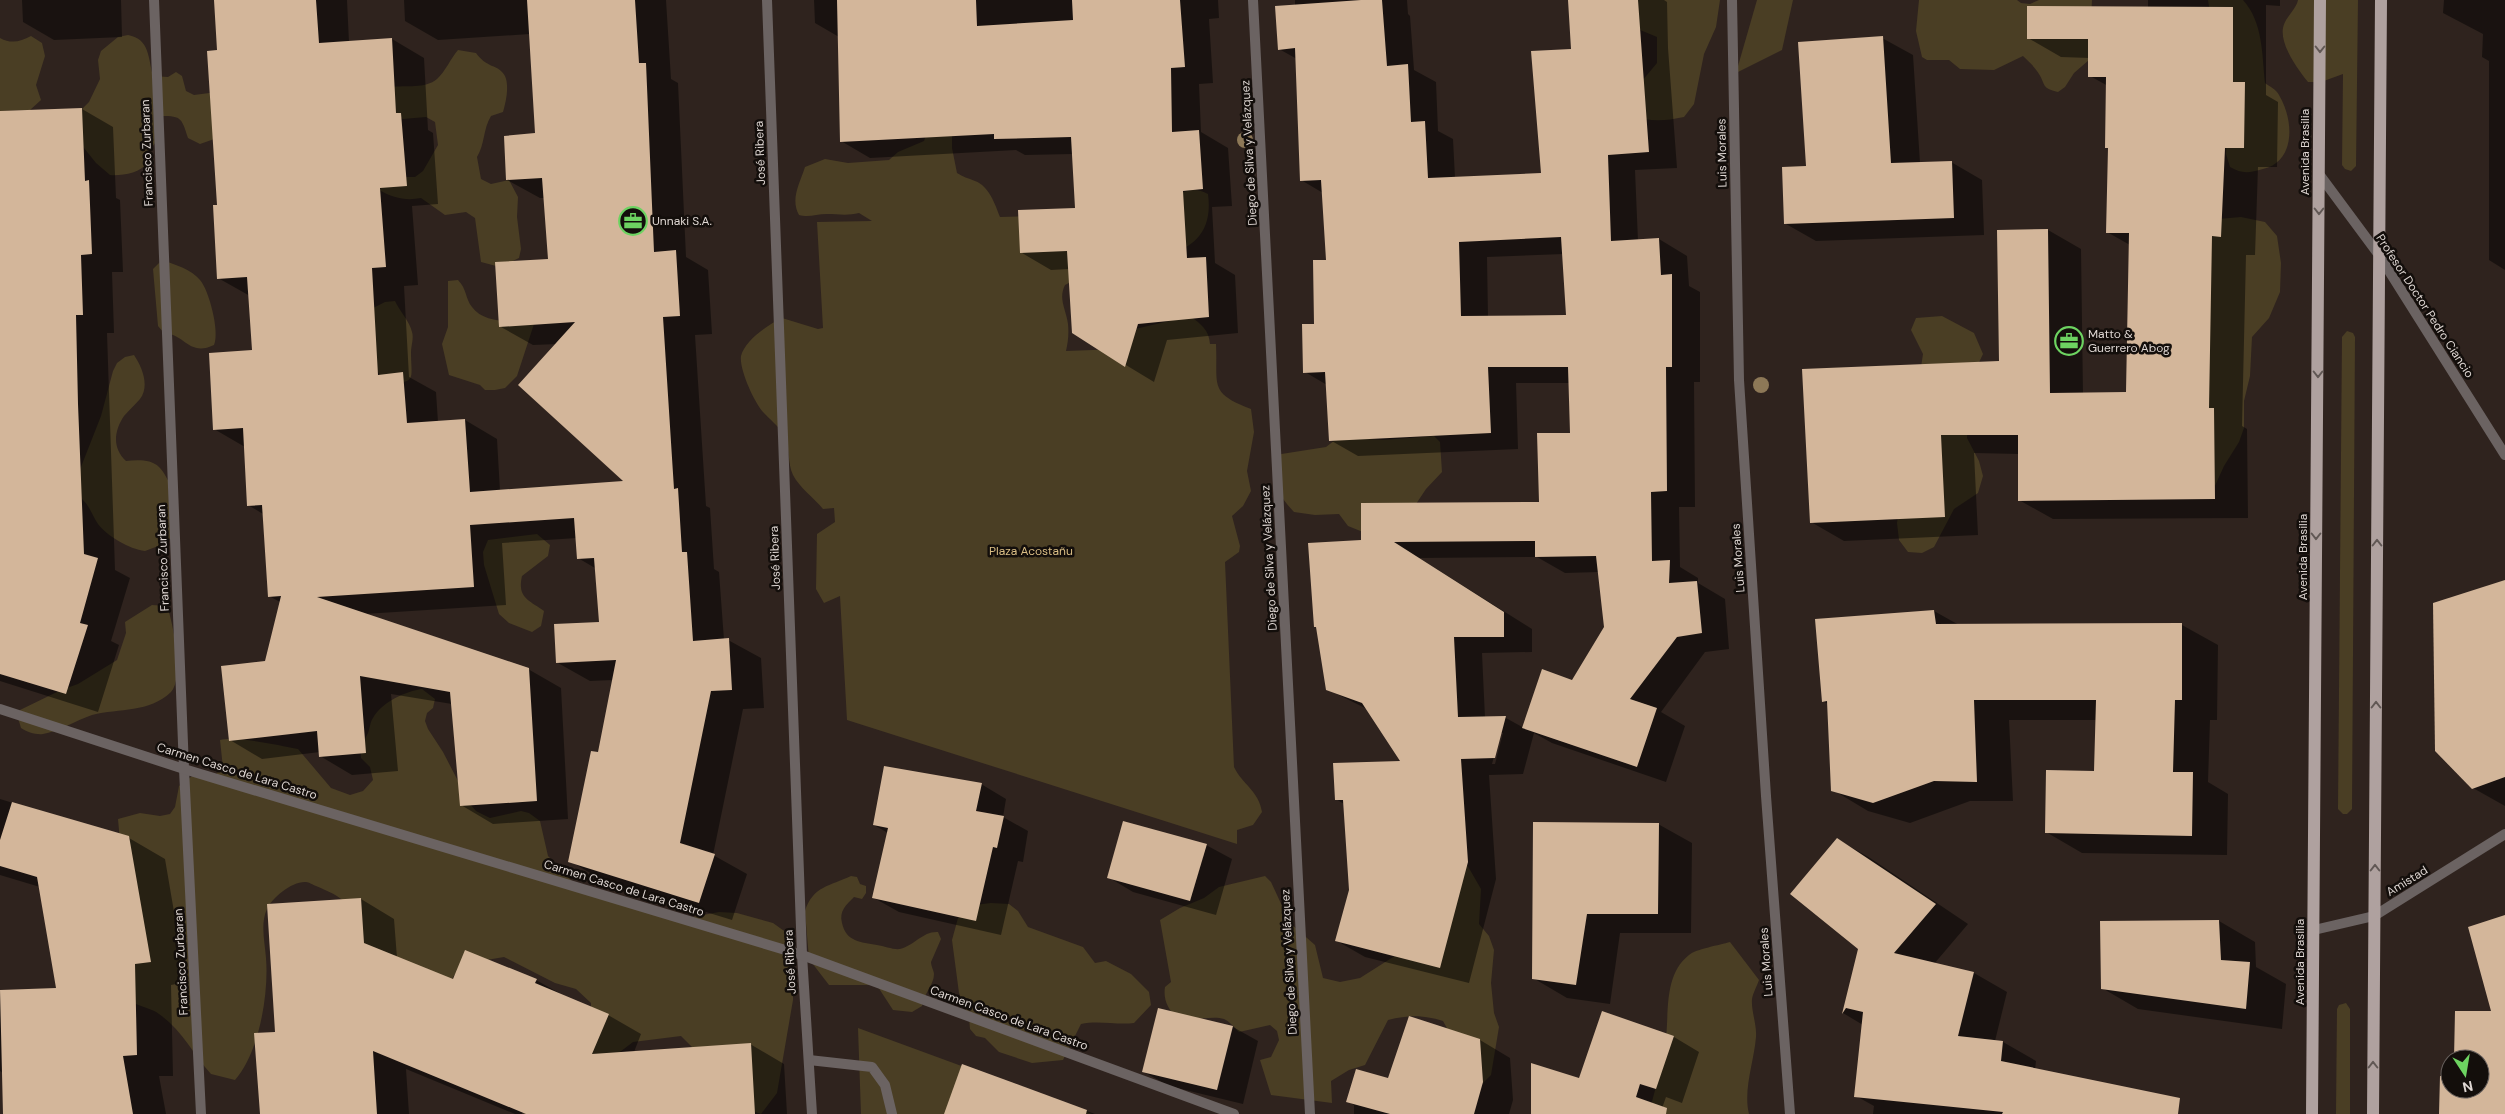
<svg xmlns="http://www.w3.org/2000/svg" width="2505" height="1114" viewBox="0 0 2505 1114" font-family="'DM Sans',sans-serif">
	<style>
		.green { fill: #4a3e24 }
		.shadow { fill: #0007; fill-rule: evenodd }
		.building { fill: #d3b69a; fill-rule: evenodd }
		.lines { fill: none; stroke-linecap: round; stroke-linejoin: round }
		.service { stroke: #6b6362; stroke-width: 10 }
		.minor { stroke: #6b6362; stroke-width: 10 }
		.primary { stroke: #afa19f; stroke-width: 12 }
		.tree { fill: #8d7857 }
		.oneway { stroke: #615855 }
		.labels { text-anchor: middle; stroke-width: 5; stroke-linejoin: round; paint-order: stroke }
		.street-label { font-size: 12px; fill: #dfd7d3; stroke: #130e0b }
		.poi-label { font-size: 12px; fill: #dfd7d3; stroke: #130e0b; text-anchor: start }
		.park-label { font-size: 12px; fill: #dabe85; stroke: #130e0b }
	</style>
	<rect width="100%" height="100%" fill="#2f231e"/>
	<g class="green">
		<path d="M1633,0H1720L1716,27L1704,54L1694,104L1684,117C1665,121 1651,122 1632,116L1627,99L1657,63V37L1633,27Z"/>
		<polygon points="1757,0 1793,0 1782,50 1736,73"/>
		<path d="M1919,0H2017L2021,3L2030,4L2039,0H2092L2089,60L2074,73L2065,87L2058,92C2041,88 2046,85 2039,74C2035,67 2028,61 2023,56L1994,70L1960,69L1949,60H1927L1922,57L1916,31Z"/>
		<path d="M2208,0H2243C2263,22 2262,54 2265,83C2269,86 2277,90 2279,95C2294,120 2296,161 2263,169C2249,173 2242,174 2230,167L2226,154L2227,122Z"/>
		<path d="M2298,0H2358L2356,166L2351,171L2345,169L2342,165L2343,74L2321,82H2308C2298,70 2280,45 2283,28C2285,17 2296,10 2298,0Z"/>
		<path d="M128,35C150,39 148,58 153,76L168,77L176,72L182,76L186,91L194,95L217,92L220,137L200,144L188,138C181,116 181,116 157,116V141C149,148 152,155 147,163C141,173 121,176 110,175L96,163L80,143L78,113L89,102L100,79L98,60L101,51L118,37Z"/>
		<path d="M31,36L42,43L45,56L36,85L41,100L30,110L0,111V38C11,44 20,42 31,36Z"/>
		<path d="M458,50L476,53C486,67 496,65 502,72C511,80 506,102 503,112L491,116C483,129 485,144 477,157L481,179L491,184L509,180L518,197L517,217L521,249L519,258L500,267L481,262L475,218L466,212L445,215L421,198C406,201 393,198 379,190L387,183L401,177H415L423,171L438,145L435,122L426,117L403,119L387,113L391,87C406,85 425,89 437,79C445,72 451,58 458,50Z"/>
		<path d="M928,129L952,136V148L957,173C963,177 968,178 975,181C989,186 995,204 1000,217L1030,216L1170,199C1183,191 1194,186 1208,194C1211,216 1206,236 1186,247L1071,282L1065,285C1058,299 1066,309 1068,324C1069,334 1068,342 1066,351L1119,349L1131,330L1190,316C1201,324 1209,330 1210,344H1216C1218,385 1208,393 1251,409L1254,432L1247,471L1251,491L1243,506L1232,516L1240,546L1239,552L1225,562L1234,767C1242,784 1259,791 1262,812L1253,825L1237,830V844L847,720L840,596L824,603L816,589L817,534L835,522L834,508L823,509C814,498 799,487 793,475C787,463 791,448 783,434C778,425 770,420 763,412C754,402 739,369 741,356C745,340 769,324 782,318L818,329L823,328L817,222L872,221L859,213C847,216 838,214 827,214C816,214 809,218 799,215C790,199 800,183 805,167L825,159L848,163L889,160L898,152L924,141Z"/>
		<polygon points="2241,217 2265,222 2277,236 2281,263 2280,292 2269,318 2252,337 2250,376 2244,401 2244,428 2239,442 2224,466 2214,488 2192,380 2207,220"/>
		<path d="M162,260C176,265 191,269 200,280C209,290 220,332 214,345C189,357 185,334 164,333L158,326L153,269Z"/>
		<path d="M458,280C467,289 465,298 472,307C485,325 516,321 535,321L517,376L505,388L495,390H485L480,385L449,375L442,344L448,327V281Z"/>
		<path d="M395,301C399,310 410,322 412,332C414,338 411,346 411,352C411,380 418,384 384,382L374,365L363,313L385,302Z"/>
		<polygon points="1942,316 1974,333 1983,354 1971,379 1967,438 1979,461 1983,476 1978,493 1954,509 1934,547 1922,553 1908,552 1899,540 1897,523 1923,354 1911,330 1916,318"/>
		<polygon points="2347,331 2353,333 2355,337 2352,809 2347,814 2343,814 2338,809 2342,337"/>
		<path d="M134,355C142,367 150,386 140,399C135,405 129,410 124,416C114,431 112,448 126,461C137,460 151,459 159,467C171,479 186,520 174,534C166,544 156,547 145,551C129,549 107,536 98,524C92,515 90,506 81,498L79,472L101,416L113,371L117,363L125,357Z"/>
		<path d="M1434,436L1440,442L1442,472L1426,489L1410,513L1363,532L1348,526L1339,514L1315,515L1294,512C1278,495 1269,478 1275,455L1326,447L1339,437L1383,440Z"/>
		<path d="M537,534L550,545L548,556L522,576C517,598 529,600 544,611L541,626L532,632L509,623L499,614L484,565L483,552L488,540Z"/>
		<path d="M152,605L167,606C173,622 184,679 171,692C149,713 120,708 92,715C77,720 57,732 43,734C36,735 27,732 21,728L18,718L20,710L61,690L78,684L117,660L126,633L125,622Z"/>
		<path d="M422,689L435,699L433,708L427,713L425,721L428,729L443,752L470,804L476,811L490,818L521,811L529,813L540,821L548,856L572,881L682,919L719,912L737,913L773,923L787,933L793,957V1000L777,1093L761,1114L738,1106L697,1052L681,1036L633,1042L616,1055L609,1114H522L548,1106L591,1026V1003L576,989L555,983L504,957L463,964L453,977L451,992L365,960C361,947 355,916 348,906C340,895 327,891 316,886C313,885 309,882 306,882C292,881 272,898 267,909C260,924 265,943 266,958C269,994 259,1053 235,1080L211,1074C193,1054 182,1030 159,1014C153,1009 142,1007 134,1003L118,819L140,813L160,816L170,814L175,807L179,786L196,773L216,774L223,768L220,740C237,736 278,745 298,749L331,788L350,795L363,791L373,780L370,767L361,758C360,746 363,743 368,733C370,728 370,722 373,718C382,702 406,691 422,689Z"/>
		<path d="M1466,863L1481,889L1479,924L1489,936L1494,950L1491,983L1494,1013L1499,1027L1491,1075L1479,1087L1443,1021C1423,1015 1409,1015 1388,1020L1365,1065L1349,1070L1331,1081L1332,1103L1271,1095L1260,1060L1271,1057L1279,1040L1277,1031L1270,1025L1239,1032C1235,1028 1229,1021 1224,1019C1212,1015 1192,1022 1176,1018C1168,1008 1163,1000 1165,987L1171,982L1160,920L1180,908L1204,898L1219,887L1265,876L1271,882L1290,923L1315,945L1323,978L1340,982L1360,978L1401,952Z"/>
		<path d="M851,876L857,877L860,884L866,886V893L862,899L854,897C846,905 839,911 842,923C846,942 861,942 877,945C884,946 894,950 900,949C915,945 923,931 938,932L941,939L931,962C931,966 934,971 934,974C934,985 924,993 922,1006L912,1012L893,1010L878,987L873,985H829L809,959L805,911C813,886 830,886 851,876Z"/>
		<path d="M991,903L1009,904L1018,911L1028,927L1083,947L1095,963L1106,961L1131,974L1149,992L1151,1005L1134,1023C1116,1025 1098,1020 1081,1024L1063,1060L1032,1063L999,1052L985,1038L976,1036L970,1029L969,1018L959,993L952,940L958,918L975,905Z"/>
		<path d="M1730,942L1759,980C1757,986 1753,993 1752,999C1751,1011 1757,1025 1756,1037C1754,1062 1743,1090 1749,1114H1649C1654,1091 1662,1069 1665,1046C1670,1017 1662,976 1689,955C1696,949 1720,945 1730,942Z"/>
		<polygon points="2346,1003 2350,1009 2350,1114 2336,1114 2337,1009 2339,1005"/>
		<polygon points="858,1028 1092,1114 861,1114"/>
	</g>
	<g class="shadow">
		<polygon points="22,0 121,0 122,37 54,40 23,22"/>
		<polygon points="215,0 347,0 349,42 392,39 424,58 428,130 433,133 438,204 412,206 418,285 404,286 409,377 436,392 438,422 465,420 497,439 500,491 626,482 558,344 533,345 501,327 549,260 545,198 540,198 507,180 537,134 530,34 438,40 405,21 404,0 666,0 671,79 678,83 686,257 708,270 712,334 695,335 706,506 710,508 714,569 719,572 724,640 728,640 761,658 764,708 743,709 713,855 747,874 732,920 602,880 570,861 599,754 613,680 590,681 558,663 600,623 595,568 578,558 577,538 502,543 506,605 364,614 528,669 561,688 568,819 493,824 461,805 452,704 391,694 398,771 352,775 320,756 320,752 262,759 230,740 266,662 280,602 269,596 263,514 248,505 245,447 214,429 254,351 250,296 218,278 219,51"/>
		<polygon points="814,0 1218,0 1219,18 1209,19 1213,83 1199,84 1201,132 1228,148 1232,206 1212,207 1215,263 1235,275 1238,333 1167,340 1154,382 1073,333 1069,269 1051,270 1022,253 1076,209 1073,154 1025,155 1016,150 870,158 841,141 839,37 815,23"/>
		<path d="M1295,0H1407L1408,14L1410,16L1414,70L1436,82L1438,131L1453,139L1455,178L1542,174L1572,50L1570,0H1664L1667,2L1668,48L1677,168L1635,170L1638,241L1659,239L1687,256L1689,286L1700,292V382H1694L1695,507H1679L1680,567L1698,578V583L1725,599L1729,649L1705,652L1661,712L1685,726L1666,782L1552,743L1534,733L1523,774L1489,775L1496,879L1469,983L1365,957L1337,941L1350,890L1344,804L1336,799L1402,762L1369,710L1327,689L1318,628L1315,626L1362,541L1540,503L1571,434L1569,383H1516L1518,449L1358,456L1330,440L1327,385L1305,372L1328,261L1323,193L1301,180L1297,59L1279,49L1295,6ZM1564,254L1567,316L1488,317L1487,257ZM1537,557L1565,573L1599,572L1606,627L1573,681L1524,728L1506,718H1485L1482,653L1532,652V629L1419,558ZM1500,733H1503L1495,764H1492Z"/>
		<polygon points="2148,0 2280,0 2280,6 2266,5 2266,95 2278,102 2277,167 2258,167 2255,255 2246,255 2242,426 2247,429 2248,518 2053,519 2019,500 2019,454 1974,453 1978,535 1844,541 1811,522 2000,362 2048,230 2081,249 2083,394 2127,394 2130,245 2107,232 2109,148 2108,86 2090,76 2090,58 2061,57 2028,38 2148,7"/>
		<polygon points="2444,0 2505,0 2505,270 2489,260 2489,61 2482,57 2483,34 2443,13"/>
		<polygon points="1882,38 1913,55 1920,163 1951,162 1982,180 1984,235 1816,241 1786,224 1807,168"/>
		<polygon points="82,109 113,127 116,198 120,200 123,272 112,272 114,333 107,333 115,570 130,578 111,641 119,645 98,712 0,681 0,112"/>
		<polygon points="2505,582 2505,806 2473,788"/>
		<polygon points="1934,611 1959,625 2182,625 2218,645 2217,720 2210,720 2208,782 2228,794 2227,855 2082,853 2046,832 2095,772 2097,720 2009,720 2013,801 1970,801 1910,823 1868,811 1833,790 1828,704 1823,701"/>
		<polygon points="981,784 1006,799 1003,817 1028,831 1023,862 1018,861 1001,935 899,912 874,898 888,833 874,825"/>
		<polygon points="0,799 129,838 165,859 186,982 171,985 173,1076 159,1076 166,1114 4,1114 3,1073 0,1071 0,991 58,990 40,887 0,875"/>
		<polygon points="1658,824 1692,843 1691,933 1620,933 1610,1004 1567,998 1533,978"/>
		<polygon points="1837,839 1870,858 1968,924 1934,964 1974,973 2007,992 1995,1041 2003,1042 2036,1061 2035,1070 2161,1114 1873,1114 1874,1106 1856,1096 1863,1025 1843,1013 1859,948"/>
		<polygon points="1206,845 1232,859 1216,915 1133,892 1108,877"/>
		<polygon points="361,899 394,919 397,958 454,981 466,951 536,980 568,998 608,1015 641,1034 634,1052 750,1044 784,1064 787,1114 567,1114 529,1098 522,1114 515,1114 406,1069 409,1114 261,1114 277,1033"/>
		<polygon points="2219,921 2255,942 2256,967 2286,984 2282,1029 2138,1009 2102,988"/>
		<polygon points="1602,1013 1674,1037 1699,1052 1682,1103 1666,1097 1660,1114 1532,1114 1579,1080"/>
		<polygon points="1233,1027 1258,1041 1243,1104 1169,1086 1144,1072"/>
		<polygon points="1480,1040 1510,1058 1513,1100 1509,1114 1354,1114 1354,1105 1348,1101 1389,1079"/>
		<polygon points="963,1066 1095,1114 945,1114"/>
	</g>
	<g class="building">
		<polygon points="214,0 316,0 319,43 392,38 396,113 401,113 407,186 380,188 386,267 372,268 378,375 403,372 407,423 465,419 470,492 623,481 518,385 575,322 499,327 495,262 548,259 542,178 506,180 504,136 535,133 527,0 635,0 639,63 646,63 654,252 676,250 680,316 663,317 674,489 678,488 682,552 687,552 693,641 729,638 732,690 711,691 680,843 715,854 699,903 568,862 591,751 598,752 616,660 556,663 554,624 599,622 594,558 577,559 574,518 470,525 474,587 317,597 529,668 537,801 460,806 450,692 360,676 366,753 319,757 317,731 229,741 221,666 265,661 281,596 268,597 262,505 247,506 243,428 213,430 209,353 252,350 247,277 217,279 213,205 217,205 207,51 217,50"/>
		<polygon points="837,0 976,0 977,26 1073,20 1072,0 1180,0 1185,67 1171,68 1172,132 1199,130 1203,189 1183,191 1187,258 1206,257 1209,317 1138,324 1125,367 1072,333 1067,251 1020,253 1018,210 1075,208 1071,137 994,139 994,134 840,142"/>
		<path d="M1361,0H1382L1387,66L1408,64L1411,122L1425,121L1428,178L1541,173L1531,51L1571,49L1568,0H1638L1649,152L1608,155L1611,241L1659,238L1661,275L1672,274V367H1666L1667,491L1651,492L1652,561L1670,560L1669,583L1697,581L1702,633L1677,637L1630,699L1657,708L1637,767L1522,728L1542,669L1572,680L1604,627L1596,556L1535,557V541L1394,542L1504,612V637H1454L1458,717L1506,716L1495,758L1461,759L1468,862L1440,968L1335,941L1349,890L1343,800H1335L1333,763L1400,761L1362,703L1326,690L1316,627H1314L1308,543L1361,540V503L1539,502L1537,433H1570L1568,367H1488L1491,433L1329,441L1325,372L1303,373L1302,324H1314L1313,260H1326L1321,180L1300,181L1295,48L1278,50L1275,6ZM1561,237L1566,315L1461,316L1459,242Z"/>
		<polygon points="2027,6 2233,7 2233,82 2245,82 2244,148 2225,148 2221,237 2212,236 2209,408 2214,408 2215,499 2018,501 2018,435 1941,435 1945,517 1810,523 1802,369 1999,361 1997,230 2048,229 2050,393 2126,392 2129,233 2106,233 2108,148 2105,148 2106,77 2088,77 2088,39 2027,39"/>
		<polygon points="1883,36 1891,163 1952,161 1954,218 1784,224 1782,167 1806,166 1798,42"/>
		<polygon points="82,108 85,181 89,180 92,254 81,255 83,315 76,315 78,404 84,554 98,558 80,623 88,625 66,694 0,674 0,111"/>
		<polygon points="2505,580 2505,777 2472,789 2435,751 2433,603"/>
		<polygon points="1934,610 1936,624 2182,623 2182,700 2175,700 2173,772 2193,772 2192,836 2045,833 2046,770 2094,771 2096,700 1974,700 1977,782 1934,781 1873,803 1831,791 1827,701 1822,702 1815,619"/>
		<polygon points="884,766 982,783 976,811 1004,816 997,848 993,847 976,921 872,898 888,828 873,825"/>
		<polygon points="12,802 129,836 151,962 135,964 137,1055 123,1056 133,1114 3,1114 0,990 56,988 37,877 0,866 0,840"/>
		<polygon points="1123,821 1207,844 1190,901 1107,878"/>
		<polygon points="1533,822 1659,823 1658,914 1587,914 1576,985 1532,979"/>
		<polygon points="1837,838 1936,904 1894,953 1974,972 1958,1036 2003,1041 2001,1061 2180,1098 2178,1114 2002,1114 2003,1112 1854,1097 1863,1012 1846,1008 1842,1014 1858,949 1790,894"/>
		<polygon points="361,898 364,943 453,979 465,950 537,979 535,983 609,1014 592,1054 751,1043 755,1114 526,1114 373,1051 377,1114 260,1114 254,1033 275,1032 267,904"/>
		<polygon points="2505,915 2505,1114 2439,1114 2440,1076 2450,1076 2450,1089 2480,1089 2480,1059 2454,1059 2455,1011 2491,1011 2468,927"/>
		<polygon points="2219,920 2221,960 2250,962 2246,1009 2101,989 2100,921"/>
		<polygon points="1158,1008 1233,1026 1217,1090 1142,1072"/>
		<polygon points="1602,1011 1674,1036 1656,1089 1640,1084 1636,1097 1667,1108 1666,1114 1531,1114 1531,1063 1579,1078"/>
		<polygon points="1409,1016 1480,1039 1483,1082 1474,1114 1390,1114 1346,1102 1356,1069 1388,1078"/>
		<polygon points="962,1064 1087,1110 1086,1114 944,1114"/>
	</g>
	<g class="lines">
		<polyline class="service" points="809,1060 872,1067 885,1085 892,1114"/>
		<g class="minor">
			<polyline points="154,0 184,769 201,1114"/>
			<polyline points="767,0 802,955 812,1114"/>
			<polyline points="1253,0 1310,1114"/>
			<polyline points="1732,0 1739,380 1766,796 1790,1114"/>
			<polyline points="2319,174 2379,255 2505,455"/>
			<polyline points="0,709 184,769 802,955 1234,1114"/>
			<polyline points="2314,930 2374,916 2505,834"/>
		</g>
		<g class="primary">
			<polyline points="2312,1114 2320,0"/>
			<polyline points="2373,1114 2381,0"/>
		</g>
	</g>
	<g class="tree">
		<circle cx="1245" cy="140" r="8"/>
		<circle cx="1761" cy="385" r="8"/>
	</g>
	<defs><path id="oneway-chevron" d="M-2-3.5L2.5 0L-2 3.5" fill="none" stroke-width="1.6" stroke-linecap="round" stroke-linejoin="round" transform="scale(1.25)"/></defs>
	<g class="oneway">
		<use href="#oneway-chevron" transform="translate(2320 49) rotate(90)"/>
		<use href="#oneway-chevron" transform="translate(2319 211) rotate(90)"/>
		<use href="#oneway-chevron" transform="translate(2318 374) rotate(90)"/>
		<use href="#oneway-chevron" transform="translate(2316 536) rotate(90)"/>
		<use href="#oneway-chevron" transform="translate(2377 543) rotate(-90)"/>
		<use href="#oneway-chevron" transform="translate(2376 705) rotate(-90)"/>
		<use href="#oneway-chevron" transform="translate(2375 868) rotate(-90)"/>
		<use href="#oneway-chevron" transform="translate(2373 1065) rotate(-90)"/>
	</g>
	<defs>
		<symbol id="office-ring" viewBox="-11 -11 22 22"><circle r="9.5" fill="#130e0b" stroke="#6dd361" stroke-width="1.5"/><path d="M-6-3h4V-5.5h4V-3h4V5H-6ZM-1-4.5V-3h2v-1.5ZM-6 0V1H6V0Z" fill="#6dd361"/></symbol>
	</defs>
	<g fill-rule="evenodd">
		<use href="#office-ring" x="617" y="205" width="32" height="32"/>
		<use href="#office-ring" x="2053" y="325" width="32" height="32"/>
	</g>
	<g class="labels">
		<g class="street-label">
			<text transform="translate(2305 152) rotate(-90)" y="4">Avenida Brasilia</text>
			<text transform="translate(147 153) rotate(-92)" y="4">Francisco Zurbaran</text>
			<text transform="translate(760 153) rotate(-92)" y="4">José Ribera</text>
			<text transform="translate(1249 153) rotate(-93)" y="4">Diego de Silva y Velázquez</text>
			<text transform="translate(1722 153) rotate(-91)" y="4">Luis Morales</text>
			<text transform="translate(2425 306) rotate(57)" y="4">Profesor Doctor Pedro Ciancio</text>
			<text transform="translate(2303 557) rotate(-90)" y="4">Avenida Brasilia</text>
			<text transform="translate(163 558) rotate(-92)" y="4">Francisco Zurbaran</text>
			<text transform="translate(775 558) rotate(-92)" y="4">José Ribera</text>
			<text transform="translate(1269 558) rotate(-93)" y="4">Diego de Silva y Velázquez</text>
			<text transform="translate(1738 558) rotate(-94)" y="4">Luis Morales</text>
			<text transform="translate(237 771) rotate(17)" y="4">Carmen Casco de Lara Castro</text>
			<text transform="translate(2407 881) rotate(-32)" y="4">Amistad</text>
			<text transform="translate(624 888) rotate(17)" y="4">Carmen Casco de Lara Castro</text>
			<text transform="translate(181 962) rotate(-93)" y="4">Francisco Zurbaran</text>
			<text transform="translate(790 962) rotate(-93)" y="4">José Ribera</text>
			<text transform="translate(1289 962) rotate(-93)" y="4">Diego de Silva y Velázquez</text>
			<text transform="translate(1766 962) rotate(-94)" y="4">Luis Morales</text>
			<text transform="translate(2300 962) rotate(-90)" y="4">Avenida Brasilia</text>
			<text transform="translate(1009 1018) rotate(20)" y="4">Carmen Casco de Lara Castro</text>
		</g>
		<g class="poi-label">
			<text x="652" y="225">Unnaki S.A.</text>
			<text x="2088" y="338">Matto &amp;<tspan x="2088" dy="14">Guerrero Abog</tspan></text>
		</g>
		<g class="park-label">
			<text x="1031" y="555">Plaza Acostañu</text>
		</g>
	</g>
	<g transform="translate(2465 1074) rotate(168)"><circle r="24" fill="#130e0b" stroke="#655e5b"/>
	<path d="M0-4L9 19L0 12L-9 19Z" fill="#6dd361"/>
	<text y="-8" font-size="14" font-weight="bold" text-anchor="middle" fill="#dfd7d3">N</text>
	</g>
</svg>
